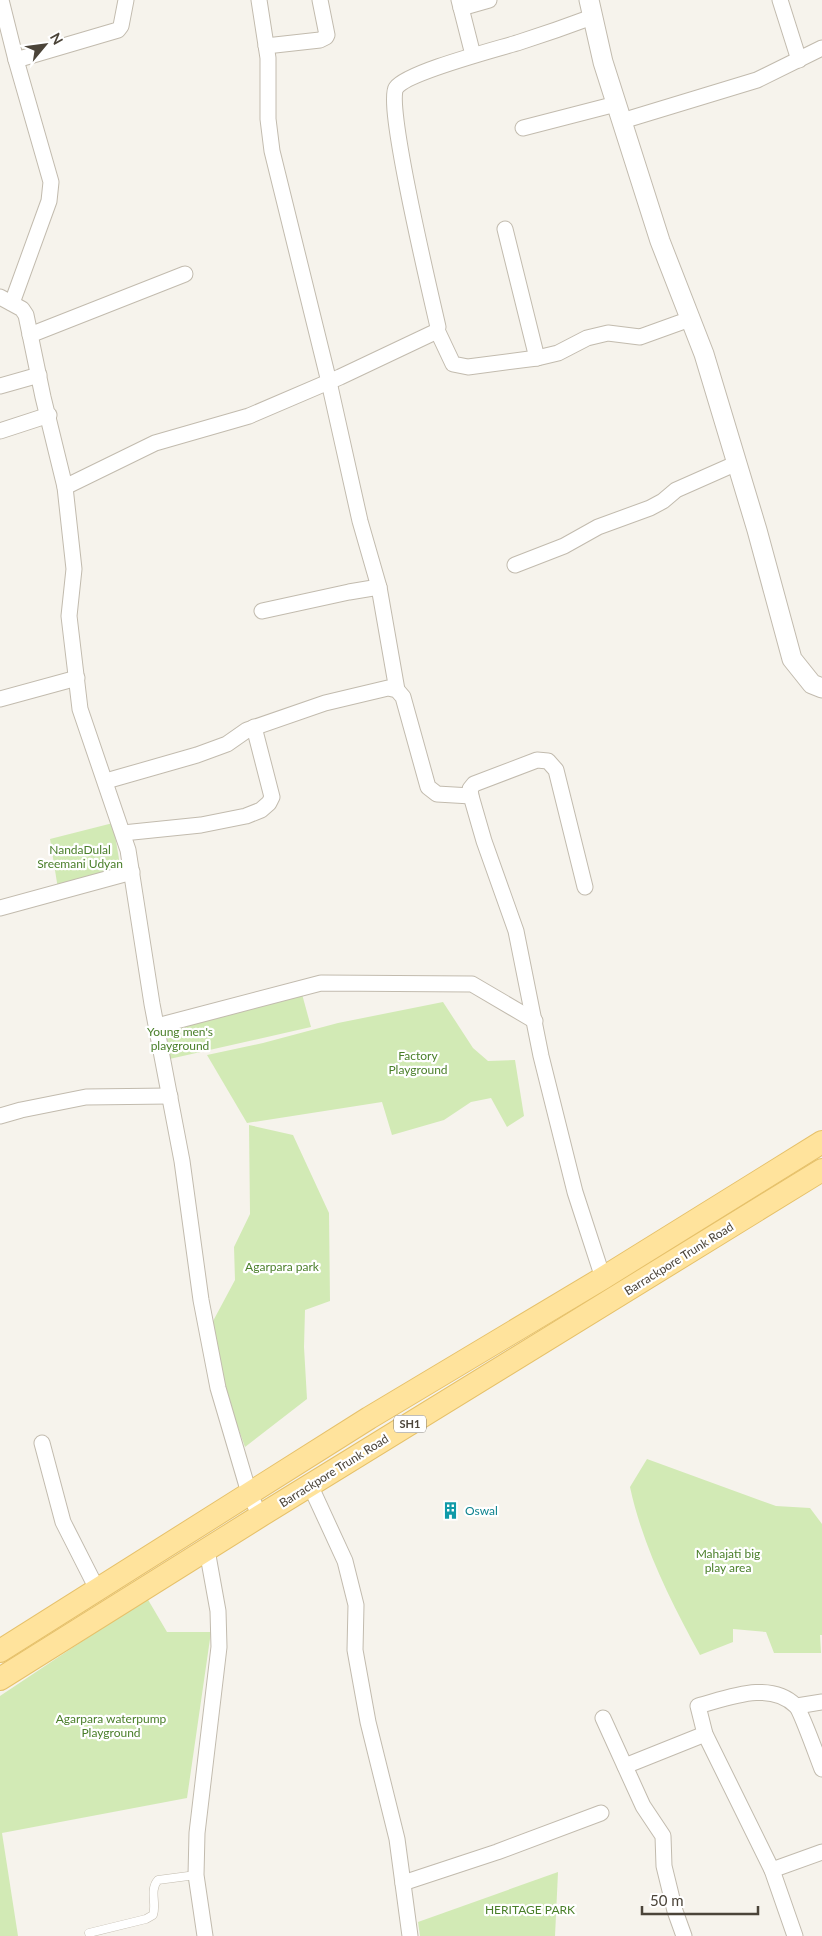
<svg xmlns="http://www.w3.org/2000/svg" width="822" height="1936" viewBox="0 0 822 1936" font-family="Lato,sans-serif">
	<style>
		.green { fill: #d2eab5 }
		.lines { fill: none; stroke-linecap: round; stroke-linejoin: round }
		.service-casing { stroke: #c2bbae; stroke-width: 9 }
		.minor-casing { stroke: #c2bbae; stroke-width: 17 }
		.tertiary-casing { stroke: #c2bbae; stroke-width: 21 }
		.primary-casing { stroke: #e6c16a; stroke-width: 24 }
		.service { stroke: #fff; stroke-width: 8 }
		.minor { stroke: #fff; stroke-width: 15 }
		.tertiary { stroke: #fff; stroke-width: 19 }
		.primary { stroke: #ffe39c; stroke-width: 22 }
		.labels { text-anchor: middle; stroke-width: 4.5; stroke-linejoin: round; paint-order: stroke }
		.shield { fill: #fff; stroke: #817c74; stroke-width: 1 }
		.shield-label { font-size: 11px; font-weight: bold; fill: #4b4439 }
		.park-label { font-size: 12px; fill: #4a7f2a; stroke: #fff }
		.street-label { font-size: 12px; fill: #4b4439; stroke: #fff }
		.culture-label { font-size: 12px; fill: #0d838f; stroke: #fff; text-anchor: start }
	</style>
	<rect width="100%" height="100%" fill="#f6f3ec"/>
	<g class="green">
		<polygon points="113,823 121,871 58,889 50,839"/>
		<polygon points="302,994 311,1027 165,1060 158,1026"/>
		<polygon points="443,1002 473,1048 488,1061 515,1060 524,1116 507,1127 491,1098 471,1102 444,1120 392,1135 382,1102 247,1123 207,1055 263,1043 338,1023"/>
		<polygon points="249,1125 293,1135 329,1213 330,1301 305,1310 304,1347 307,1399 245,1447 223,1386 212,1323 235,1280 234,1247 250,1214"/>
		<path d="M647,1459L776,1506L810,1508L822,1524V1635H820L821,1653H774L766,1632L733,1629V1642L700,1655C671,1602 643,1547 630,1487Z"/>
		<polygon points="147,1598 167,1632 211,1632 187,1798 2,1833 18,1936 0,1936 0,1696"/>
		<polygon points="558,1872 555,1936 420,1936 418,1922"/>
	</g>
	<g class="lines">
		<defs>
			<path id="service" d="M89,1933L146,1919L153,1915C157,1904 149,1890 158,1880L196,1875"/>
			<g id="minor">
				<polyline points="1,0 16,60 118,30 121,26 126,0"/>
				<polyline points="259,0 268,58 268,119 272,151 329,382 360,521 379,587 397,690"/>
				<polyline points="459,0 473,55"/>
				<polyline points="780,0 799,60"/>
				<polyline points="461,8 489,0"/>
				<polyline points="266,46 320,40 326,37 327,35 320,0"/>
				<polyline points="622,121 757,80 822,48"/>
				<polyline points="523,128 616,104"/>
				<polyline points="505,229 537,358"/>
				<polyline points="0,297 22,309 26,315 43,397 65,487 74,569 69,616 80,709 128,850 152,1004 182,1161 201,1300 218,1388 249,1493 260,1516"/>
				<polyline points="12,303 49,201 51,182 16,60"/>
				<polyline points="437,330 453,364 468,367 537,358 558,353 587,338 608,333 640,337 690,319"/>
				<polyline points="30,335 185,274"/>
				<polyline points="0,386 39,375"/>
				<polyline points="0,431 49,415"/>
				<path d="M65,487L155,443L249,416L340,377L435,332L438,327C431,296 385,103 396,88C407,72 498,49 520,42C545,34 568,26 592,17"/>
				<polyline points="515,565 564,546 598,527 650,508 663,501 676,490 737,463"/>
				<polyline points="262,611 349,592 379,587"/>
				<polyline points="0,699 77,678"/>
				<polyline points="106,781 197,755 227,744 247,730 325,703 388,688 397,690 403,697 428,787 437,794 471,796"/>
				<polyline points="123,833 201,825 246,816 261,810 269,803 272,797 254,727"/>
				<polyline points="585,887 556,770 548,761 537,760 474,784 470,789 471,796 484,841 516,931 541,1056 575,1192 603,1278"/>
				<polyline points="0,908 132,872"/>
				<polyline points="157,1026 321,983 472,984 535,1021"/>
				<polyline points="0,1116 21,1110 86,1097 170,1096"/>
				<polyline points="42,1443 63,1522 97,1589"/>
				<polyline points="310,1485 345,1561 356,1605 355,1650 368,1722 397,1839 410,1936"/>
				<polyline points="797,1706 822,1702"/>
				<polyline points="603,1718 643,1806 663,1836 664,1866 675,1911 684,1936"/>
				<polyline points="625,1766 705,1734"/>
				<polyline points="772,1870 822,1852"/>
				<polyline points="403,1883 497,1852 601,1813"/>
				<polyline points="205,1936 196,1875 197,1833 219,1647 218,1611 207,1550"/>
				<path d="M795,1936L772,1870L705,1734L698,1706C728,1698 770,1680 796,1706C801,1711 818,1759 822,1769"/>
			</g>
			<polyline id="tertiary" points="589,0 603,62 660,241 704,354 757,530 792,659 812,684 822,688"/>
			<g id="primary">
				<polyline points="0,1651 369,1418 603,1278 822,1142"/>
				<polyline points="0,1679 260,1516 822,1170"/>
			</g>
		</defs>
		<use href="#service" class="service-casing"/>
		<use href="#minor" class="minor-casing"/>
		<use href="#tertiary" class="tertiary-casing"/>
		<use href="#primary" class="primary-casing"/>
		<use href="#service" class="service"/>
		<use href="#minor" class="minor"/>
		<use href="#tertiary" class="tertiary"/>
		<use href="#primary" class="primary"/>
	</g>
	<defs>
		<symbol id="building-bare" viewBox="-9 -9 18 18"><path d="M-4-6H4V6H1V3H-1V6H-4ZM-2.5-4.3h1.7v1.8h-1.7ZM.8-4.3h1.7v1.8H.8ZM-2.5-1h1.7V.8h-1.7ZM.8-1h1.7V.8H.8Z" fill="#0f9aa8" stroke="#fff" stroke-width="2.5" paint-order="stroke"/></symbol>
	</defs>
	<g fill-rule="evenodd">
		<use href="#building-bare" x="438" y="1498" width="25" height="25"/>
	</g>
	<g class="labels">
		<rect class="shield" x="394" y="1415.5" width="32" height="17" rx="4"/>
		<g class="shield-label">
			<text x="410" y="1428">SH1</text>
		</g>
		<g class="park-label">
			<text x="80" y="854">NandaDulal<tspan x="80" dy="14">Sreemani Udyan</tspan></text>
			<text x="180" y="1036">Young men's<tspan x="180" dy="14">playground</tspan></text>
			<text x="418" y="1060">Factory<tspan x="418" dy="14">Playground</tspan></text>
			<text x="282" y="1271">Agarpara park</text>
			<text x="728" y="1558">Mahajati big<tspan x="728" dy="14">play area</tspan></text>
			<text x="111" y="1723">Agarpara waterpump<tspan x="111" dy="14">Playground</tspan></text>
			<text x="530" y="1914">HERITAGE PARK</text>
		</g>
		<g class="street-label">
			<text transform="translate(679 1259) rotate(-32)" y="4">Barrackpore Trunk Road</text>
			<text transform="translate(334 1471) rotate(-32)" y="4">Barrackpore Trunk Road</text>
		</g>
		<g class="culture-label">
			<text x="465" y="1515">Oswal</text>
		</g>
	</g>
	<g transform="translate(45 45) rotate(61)" stroke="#ffffff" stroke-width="4" paint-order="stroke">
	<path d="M0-4L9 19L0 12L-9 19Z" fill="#4b4439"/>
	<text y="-8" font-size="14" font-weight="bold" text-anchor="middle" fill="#4b4439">N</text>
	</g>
	<path d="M642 1906v8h116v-8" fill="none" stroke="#4b4439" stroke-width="2.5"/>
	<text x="650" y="1906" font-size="15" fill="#4b4439" stroke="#ffffff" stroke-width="4" paint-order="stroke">50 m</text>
</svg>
